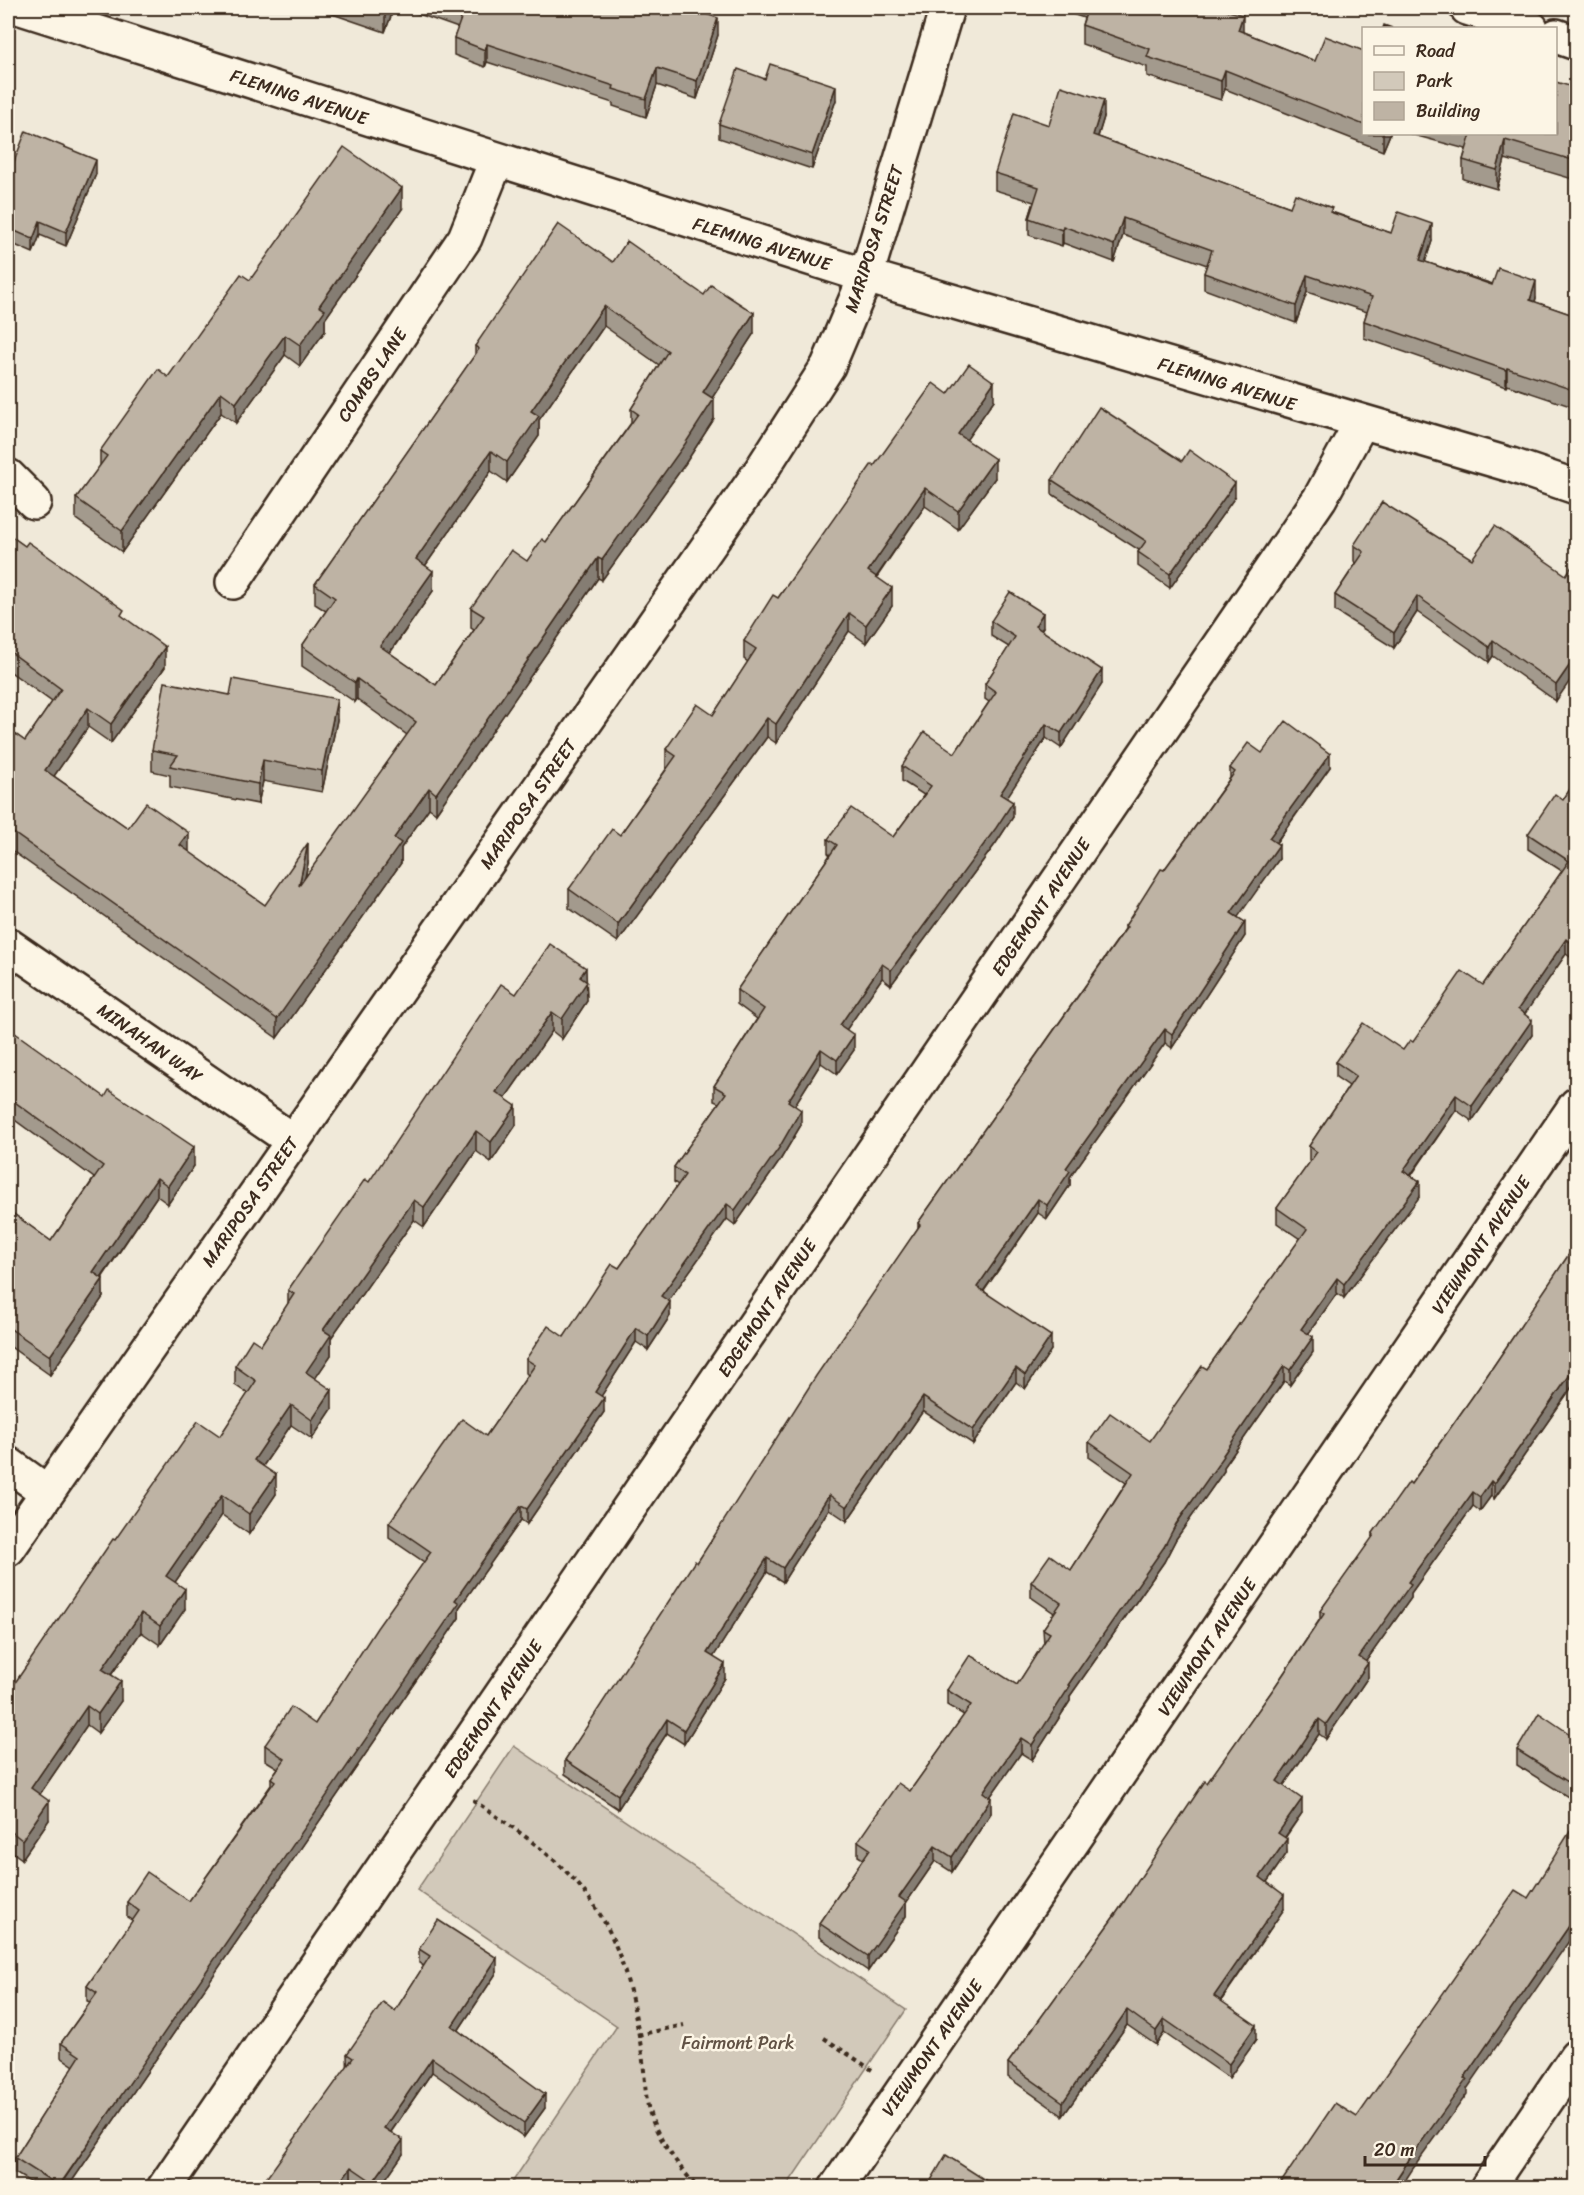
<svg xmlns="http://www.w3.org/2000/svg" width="1584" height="2195" viewBox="0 0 1584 2195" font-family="Sriracha,sans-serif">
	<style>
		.green { fill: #d2c9ba; stroke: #867a6c; stroke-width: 1.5 }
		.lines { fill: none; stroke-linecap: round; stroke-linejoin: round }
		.street-casing { stroke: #3b2a1e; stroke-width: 38 }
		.secondary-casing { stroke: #3b2a1e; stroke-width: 38 }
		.path { stroke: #3b2a1e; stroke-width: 4; stroke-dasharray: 4.5 4.5; stroke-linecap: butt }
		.street { stroke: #fcf5e5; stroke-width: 33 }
		.secondary { stroke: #fcf5e5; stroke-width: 33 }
		.wall { fill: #a39a8d; stroke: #3b2a1e; stroke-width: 1.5; fill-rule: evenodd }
		.shaded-wall { fill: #857d73; stroke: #3b2a1e; stroke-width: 1.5 }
		.building { fill: #beb3a4; stroke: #3b2a1e; stroke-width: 1.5; fill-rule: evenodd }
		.labels { text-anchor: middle; stroke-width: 5; stroke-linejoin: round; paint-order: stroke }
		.street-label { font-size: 18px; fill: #3b2a1e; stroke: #fcf5e5 }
		.park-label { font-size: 18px; fill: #615245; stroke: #fcf5e5 }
	</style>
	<rect width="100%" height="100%" fill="#f0e9d9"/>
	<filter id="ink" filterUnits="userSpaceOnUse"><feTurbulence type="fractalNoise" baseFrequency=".0167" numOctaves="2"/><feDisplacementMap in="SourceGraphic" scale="12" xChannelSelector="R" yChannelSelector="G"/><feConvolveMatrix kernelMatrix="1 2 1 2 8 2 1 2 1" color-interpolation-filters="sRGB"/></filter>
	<g filter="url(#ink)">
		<polygon class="green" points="514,1746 906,2010 786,2187 509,2187 617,2026 417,1890"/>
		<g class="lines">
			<defs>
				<g id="street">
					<polyline points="21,8 866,276 1511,465 1576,487"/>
					<polyline points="1467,8 1531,28"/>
					<polyline points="1556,36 1576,43"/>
					<polyline points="8,476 34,502"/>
					<polyline points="233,582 465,238 496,161"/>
					<polyline points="8,945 293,1141"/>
					<polyline points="8,1464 47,1492"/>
					<polyline points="8,1549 760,472 828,366 866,276"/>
					<polyline points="164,2188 1320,498 1361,423"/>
					<polyline points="836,2188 1576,1105"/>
					<polyline points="1487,2188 1576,2057"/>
				</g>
				<polyline id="secondary" points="866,276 947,8"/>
			</defs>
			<use href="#street" class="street-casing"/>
			<use href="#secondary" class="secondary-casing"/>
			<g class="path">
				<path d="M473,1800C521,1833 571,1865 601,1916C626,1958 636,2013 643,2061C645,2077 645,2095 649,2111C657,2138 679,2167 698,2188"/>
				<polyline points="638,2035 684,2025"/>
				<polyline points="824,2038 872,2070"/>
			</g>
			<use href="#street" class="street"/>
			<use href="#secondary" class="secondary"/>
		</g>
		<g class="wall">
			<polygon points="315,8 394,8 385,32"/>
			<polygon points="402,8 622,8 718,35 697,99 657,85 646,117 613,106 613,103 487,62 485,67 454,55 454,38 458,28"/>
			<polygon points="1054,8 1218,8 1243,32 1315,61 1364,51 1364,134 1390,134 1383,151 1225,89 1221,100 1147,76 1147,67 1082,44 1082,25 1084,18"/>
			<polygon points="765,79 836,100 812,169 719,138 719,124"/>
			<polygon points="1576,88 1576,180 1505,159 1497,189 1463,179 1463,160 1466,149 1410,134 1556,134"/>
			<polygon points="1104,117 1098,137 1290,207 1332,212 1391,233 1432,241 1425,262 1536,298 1535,302 1576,316 1576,408 1507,385 1506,387 1364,338 1364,321 1367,312 1307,292 1296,323 1204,289 1204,273 1207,265 1123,235 1114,262 1063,243 1062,246 1029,235 1029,218 1034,202 995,190 995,173 1049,125"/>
			<polygon points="96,174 66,246 40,235 33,253 8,242 8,177"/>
			<polygon points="402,209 325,319 325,331 300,366 285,355 236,423 221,413 122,552 76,519 76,498 100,466 100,451 168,377 250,280"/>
			<path d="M613,262L754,333L712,398L714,419L685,464L602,580L598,578L436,813L429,808L401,848V863L277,1038L8,848V729L25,741L52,702L8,670V534L124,618L165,667L111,743L88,727L54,776L128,828L189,852L265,905L308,863L305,879L407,735L357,699L355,702L302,666V646L326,611L315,604V584L475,355V346ZM604,326L659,365L631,409V423L546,542L527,561L471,608V628L474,630L436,685L390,653L433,591L425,566L491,471L507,482L539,436V420Z"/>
			<polygon points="948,394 994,400 966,440 995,478 958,529 925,506 877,577 892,606 866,643 849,631 776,743 767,737 618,942 569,908 569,889 620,835 667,768 666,767 666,749 713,715 748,662 744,659 744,641 778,598 874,466"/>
			<polygon points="1052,480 1235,497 1170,588 1138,566 1138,552 1139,550 1052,494"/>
			<polygon points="1354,545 1472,559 1566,575 1556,701 1493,656 1489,662 1417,612 1394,648 1335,611 1335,595 1356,563 1354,561"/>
			<polygon points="991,621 1043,627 1041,630 1102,684 1061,748 1046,738 1006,798 1013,817 996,843 891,985 882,978 846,1030 854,1050 837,1074 821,1063 794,1106 801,1125 779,1162 735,1225 727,1219 668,1301 670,1316 648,1350 636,1342 601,1396 604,1412 527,1524 521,1520 459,1608 459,1618 68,2187 38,2187 15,2173 15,2158 74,2066 61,2057 61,2043 90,2002 87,2001 87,1986 133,1921 127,1917 127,1902 189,1901 271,1785 271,1778 278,1768 265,1760 265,1745 315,1724 424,1562 389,1538 389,1523 486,1436 528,1375 526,1373 526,1359 564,1337 619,1268 678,1185 674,1182 674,1167 719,1103 714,1101 714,1086 757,1019 737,1004 737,990 830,855 828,853 828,839 893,837 924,795 902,781 902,766 955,753 989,702 985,699 985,684 1009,647 991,636"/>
			<polygon points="337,720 322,792 263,781 258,804 170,787 170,775 152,771 152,750"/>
			<polygon points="1262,753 1330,767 1276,843 1279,859 1237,917 1245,936 1172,1048 1165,1043 1070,1177 1070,1185 1047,1219 1038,1213 984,1291 1051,1350 1025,1389 1016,1382 973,1444 923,1411 847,1521 829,1509 783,1582 767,1572 713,1657 725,1678 684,1744 667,1733 618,1809 565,1774 565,1760 697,1563 918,1228 918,1223 1125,929 1125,926 1164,870 1230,778 1230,768"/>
			<polygon points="1576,780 1576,961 1566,954 1524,1014 1532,1035 1472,1121 1456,1110 1411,1176 1420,1196 1344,1298 1337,1293 1308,1334 1313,1352 1290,1385 1284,1381 1224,1467 1224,1471 1176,1539 1164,1562 1070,1696 1070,1701 1032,1760 1021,1753 990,1797 991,1813 952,1872 935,1861 906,1903 906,1916 868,1971 819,1937 819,1923 863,1859 858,1856 858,1841 910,1791 964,1715 947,1705 947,1690 1017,1685 1044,1644 1043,1629 1054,1613 1031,1597 1031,1582 1071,1570 1126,1483 1089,1457 1089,1442 1150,1441 1207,1369 1300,1239 1277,1223 1277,1208 1310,1162 1309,1161 1309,1146 1349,1086 1336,1077 1336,1062 1403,1050 1483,985 1562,871 1528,849 1528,834 1563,800"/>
			<polygon points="586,981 587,1001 562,1039 552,1031 505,1098 516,1125 491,1162 476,1151 424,1227 414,1220 331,1338 331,1355 315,1378 332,1409 312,1439 291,1425 263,1466 276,1494 249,1534 222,1515 175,1582 185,1609 160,1645 141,1632 111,1675 121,1701 98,1733 87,1725 40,1794 49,1820 22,1859 8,1849 8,1693 115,1540 220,1436 248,1394 235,1385 235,1366 261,1345 288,1304 288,1290 369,1182 516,994"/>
			<polygon points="8,1028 194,1166 168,1204 157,1196 102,1278 103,1297 50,1375 8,1345 8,1210 51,1241 94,1178 8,1115"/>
			<polygon points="1576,1244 1576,1381 1494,1499 1491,1496 1480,1511 1473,1506 1411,1593 1411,1598 1366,1661 1368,1677 1326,1739 1319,1734 1283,1786 1302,1813 1285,1838 1287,1853 1267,1882 1284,1909 1221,2001 1256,2040 1229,2078 1164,2033 1156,2045 1127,2025 1063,2116 1008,2077 1008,2063 1118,1911 1274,1688 1320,1619 1320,1611 1373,1538 1373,1533 1411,1484 1480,1386"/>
			<polygon points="1576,1731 1576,1802 1517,1765 1517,1750 1573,1736"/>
			<polygon points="419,1949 497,1972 458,2031 545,2108 524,2137 432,2072 391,2132 403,2154 380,2187 361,2187 351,2181 347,2054 395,2011 424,1966 419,1963"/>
		</g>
		<g class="shaded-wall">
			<polygon points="388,8 394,8 385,32 385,15"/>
			<polygon points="1243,15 1243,34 1238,30"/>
			<polygon points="718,18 718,35 697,99 697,81"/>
			<polygon points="487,44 487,62 485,67 485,50"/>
			<polygon points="657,68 657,85 646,117 646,99"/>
			<polygon points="1225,70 1225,89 1221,100 1221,81"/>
			<polygon points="836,86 836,100 812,169 812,155"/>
			<polygon points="1104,100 1104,117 1093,152 1093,135"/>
			<polygon points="1383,134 1390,134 1383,151"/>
			<polygon points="1505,140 1505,159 1497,189 1497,170"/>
			<polygon points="96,160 96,174 66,246 66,232"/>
			<polygon points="402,188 402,209 325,319 325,331 300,366 300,345 319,306"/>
			<polygon points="1123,218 1123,235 1114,262 1114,245"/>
			<polygon points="40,221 40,235 33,253 33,239"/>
			<polygon points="1432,224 1432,241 1420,277 1420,260"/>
			<polygon points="1063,226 1063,243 1062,246 1062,230"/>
			<polygon points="1307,275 1307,292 1296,323 1296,306"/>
			<polygon points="1536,281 1536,298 1530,317 1530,300"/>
			<polygon points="604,306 604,326 539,420 539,436 507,482 507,462 531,411"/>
			<polygon points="754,313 754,333 703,412 703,392"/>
			<polygon points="285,335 285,355 236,423 236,403"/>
			<polygon points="1507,368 1507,385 1506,387 1506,370"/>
			<polygon points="994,382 994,400 958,452 958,434"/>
			<polygon points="221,392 221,413 122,552 122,531"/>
			<polygon points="714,399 714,419 685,464 602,580 602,560"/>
			<polygon points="491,451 491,471 416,579 416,559"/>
			<polygon points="995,459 995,478 958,529 958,511"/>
			<polygon points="1235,483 1235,497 1170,588 1170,574"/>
			<polygon points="925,488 925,506 868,589 868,571"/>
			<polygon points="598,558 598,578 436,813 436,794"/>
			<polygon points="433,571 433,591 380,666 380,646"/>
			<polygon points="892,588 892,606 866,643 866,625"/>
			<polygon points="1417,596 1417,612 1394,648 1394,633"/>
			<polygon points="849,613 849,631 776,743 776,724"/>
			<polygon points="1043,613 1043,627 1035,640 1035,626"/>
			<polygon points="1493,640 1493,656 1489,662 1489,647"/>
			<polygon points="165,647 165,667 111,743 111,724"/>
			<polygon points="1576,656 1576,672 1556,701 1556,685"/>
			<polygon points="1102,670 1102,684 1061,748 1061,733"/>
			<polygon points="357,679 357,699 355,702 355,683"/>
			<polygon points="337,699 337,720 322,792 322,771"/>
			<polygon points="88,708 88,727 45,789 45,770"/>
			<polygon points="767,718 767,737 618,942 618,924"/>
			<polygon points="1046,724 1046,738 1000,808 1000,794"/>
			<polygon points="1330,754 1330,767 1269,852 1269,838"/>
			<polygon points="263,760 263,781 258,804 258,784"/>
			<polygon points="429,788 429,808 401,848 401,863 277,1038 277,1019 394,838"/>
			<polygon points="1013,802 1013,817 996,843 891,985 891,970"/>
			<polygon points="189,833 189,853 180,845"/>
			<polygon points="308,843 308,863 299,906 299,886"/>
			<polygon points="1279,845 1279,859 1231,927 1231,913"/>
			<polygon points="1245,922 1245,936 1172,1048 1172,1034"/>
			<polygon points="1566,939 1566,954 1518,1024 1518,1009"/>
			<polygon points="882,964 882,978 840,1039 840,1025"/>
			<polygon points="586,968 587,1001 562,1039 562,1019 580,977"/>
			<polygon points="552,1012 552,1031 496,1111 496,1092"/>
			<polygon points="1532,1020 1532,1035 1472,1121 1472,1106"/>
			<polygon points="1165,1029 1165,1043 1070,1177 1070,1185 1047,1219 1047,1205 1066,1168"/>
			<polygon points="854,1035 854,1050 837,1074 837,1060"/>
			<polygon points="821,1049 821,1063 788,1116 788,1101"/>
			<polygon points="1456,1095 1456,1110 1403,1186 1403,1171"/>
			<polygon points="516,1106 516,1125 491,1162 491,1142"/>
			<polygon points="801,1110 801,1125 779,1162 735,1225 735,1210"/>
			<polygon points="476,1131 476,1151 424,1227 424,1207"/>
			<polygon points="194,1147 194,1166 168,1204 168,1186"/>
			<polygon points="157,1178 157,1196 93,1290 93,1272"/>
			<polygon points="1420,1181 1420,1196 1344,1298 1344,1284"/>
			<polygon points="1038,1199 1038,1213 977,1300 977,1287"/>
			<polygon points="414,1200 414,1220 331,1338 331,1355 306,1392 306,1372 323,1330"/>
			<polygon points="727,1204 727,1219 661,1311 661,1296"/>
			<polygon points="1337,1278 1337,1293 1301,1344 1301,1329"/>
			<polygon points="103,1279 103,1297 50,1375 50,1356"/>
			<polygon points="670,1302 670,1316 648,1350 648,1336"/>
			<polygon points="636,1328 636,1342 595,1406 595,1392"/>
			<polygon points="1051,1336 1051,1350 1025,1389 1025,1375"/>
			<polygon points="1313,1337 1313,1352 1290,1385 1290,1370"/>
			<polygon points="1284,1366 1284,1381 1224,1467 1224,1471 1176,1539 1164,1562 1070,1696 1070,1701 1032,1760 1032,1745 1068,1685 1223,1455"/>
			<polygon points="1576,1366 1576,1381 1494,1499 1494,1484"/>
			<polygon points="1016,1368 1016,1382 973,1444 973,1430"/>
			<polygon points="332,1390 332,1409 312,1439 312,1420"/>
			<polygon points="923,1397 923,1411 847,1521 847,1507"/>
			<polygon points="604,1398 604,1412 527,1524 527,1509"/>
			<polygon points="291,1405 291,1425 254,1479 254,1460"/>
			<polygon points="276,1475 276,1494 249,1534 249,1514"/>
			<polygon points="1491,1481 1491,1496 1480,1511 1480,1497"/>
			<polygon points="1473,1492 1473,1506 1411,1593 1411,1598 1359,1671 1359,1657 1408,1582"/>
			<polygon points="222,1495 222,1515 166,1595 166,1576"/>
			<polygon points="829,1495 829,1509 783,1582 783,1568"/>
			<polygon points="521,1506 521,1520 459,1608 459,1618 68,2187 59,2187 455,1600"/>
			<polygon points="767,1558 767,1572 707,1667 707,1653"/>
			<polygon points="185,1589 185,1609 160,1645 160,1626"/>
			<polygon points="141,1613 141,1632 102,1688 102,1669"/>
			<polygon points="1368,1663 1368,1677 1326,1739 1326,1724"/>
			<polygon points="725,1664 725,1678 684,1744 684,1730"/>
			<polygon points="121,1681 121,1701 98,1733 98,1714"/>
			<polygon points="87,1706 87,1725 31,1807 31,1788"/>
			<polygon points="667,1719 667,1733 618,1809 618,1795"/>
			<polygon points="1319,1719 1319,1734 1277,1795 1277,1781"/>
			<polygon points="1021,1738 1021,1753 983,1807 983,1792"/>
			<polygon points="991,1798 991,1813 952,1872 952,1857"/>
			<polygon points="1302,1799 1302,1813 1278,1847 1278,1833"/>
			<polygon points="49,1801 49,1820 22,1859 22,1840"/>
			<polygon points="1287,1839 1287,1853 1260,1892 1260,1877"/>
			<polygon points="935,1846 935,1861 906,1903 906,1916 868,1971 868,1956 899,1897"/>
			<polygon points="1284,1895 1284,1909 1214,2010 1214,1996"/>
			<polygon points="1576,1916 1576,1931 1467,2089 1467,2094 1412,2170 1401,2187 1391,2187 1464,2078"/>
			<polygon points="497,1958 497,1972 452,2040 452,2026"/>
			<polygon points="1127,2010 1127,2025 1063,2116 1063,2102"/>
			<polygon points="1164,2019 1164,2033 1156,2045 1156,2031"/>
			<polygon points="1256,2025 1256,2040 1229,2078 1229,2064"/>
			<polygon points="432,2058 432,2072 384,2142 384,2128"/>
			<polygon points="545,2094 545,2108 524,2137 524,2123"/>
			<polygon points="403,2140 403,2154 380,2187 373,2187 373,2182"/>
			<polygon points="351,2167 351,2181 346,2187 336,2187"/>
		</g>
		<g class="building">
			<polygon points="365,8 388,8 385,15"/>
			<polygon points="449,8 622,8 638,13 640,8 687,8 718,18 697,81 657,68 646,99 613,89 614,86 487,44 485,50 454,38 463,13"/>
			<polygon points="1088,8 1218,8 1243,15 1238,30 1315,61 1325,36 1364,51 1364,125 1225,70 1221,81 1147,57 1150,49 1082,25"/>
			<polygon points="1384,25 1392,28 1383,28"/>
			<polygon points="770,64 836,86 812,155 719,124 738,69 765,79"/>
			<polygon points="1556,82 1576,88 1576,161 1505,140 1497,170 1463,160 1471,134 1556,134"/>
			<polygon points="1061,86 1104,100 1093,135 1290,207 1295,194 1332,208 1330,212 1391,233 1398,212 1432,224 1420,260 1492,285 1498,268 1536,281 1530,300 1576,316 1576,391 1507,368 1506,370 1364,321 1372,297 1307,275 1296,306 1204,273 1212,250 1123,218 1114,245 1063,226 1062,230 1029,218 1039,187 995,173 1014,113 1049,125"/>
			<polygon points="26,131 96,160 66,232 40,221 33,239 8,228 8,177"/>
			<polygon points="344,147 402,188 319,306 325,310 300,345 285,335 236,403 221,392 122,531 76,498 107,456 100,451 158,369 168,377 241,274 250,280"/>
			<path d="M558,224L613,262L627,241L704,295L711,285L754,313L703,392L714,399L685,444L602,560L598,558L436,794L429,788L394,838L401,843L277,1019L8,829V729L25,741L61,689L8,650V534L25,546L28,542L124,610L121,615L165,647L111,724L88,708L45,770L128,828L146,803L189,833L180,845L265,905L308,843L299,886L416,722L357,679L355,683L302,646L335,598L315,584L479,349L475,346ZM604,306L668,351L631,409L638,414L546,542L542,539L527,561L511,550L471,608L484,616L436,685L380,646L433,571L416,559L491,451L507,462L539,416L531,411Z"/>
			<polygon points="969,364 994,382 958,434 995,459 958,511 925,488 868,571 892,588 866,625 849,613 776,724 767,718 618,924 569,889 612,829 620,835 676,756 666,749 697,704 713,715 756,649 744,641 773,595 778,598 872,464 874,466 933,383 948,394"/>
			<polygon points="1099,407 1182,461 1189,450 1235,483 1170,574 1138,552 1146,541 1052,480"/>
			<polygon points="1382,502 1472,559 1495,526 1566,575 1576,561 1576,656 1556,685 1493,640 1489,647 1417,596 1394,633 1335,595 1364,552 1354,545"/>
			<polygon points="1010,592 1043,613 1035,626 1102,670 1061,733 1046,724 1000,794 1013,802 996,828 891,970 882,964 840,1025 854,1035 837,1060 821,1049 788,1101 801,1110 779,1148 735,1210 727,1204 661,1296 670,1302 648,1336 636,1328 595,1392 604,1398 527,1509 521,1506 455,1600 459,1603 59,2186 15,2158 80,2056 61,2043 97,1993 87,1986 139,1911 127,1902 147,1872 189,1901 275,1781 271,1778 285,1759 265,1745 291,1707 315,1724 377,1628 431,1552 389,1523 441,1448 462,1419 486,1436 535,1365 526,1359 548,1326 564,1337 612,1264 619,1268 685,1175 674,1167 726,1093 714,1086 764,1009 737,990 837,845 828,839 851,808 893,837 931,786 902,766 924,732 955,753 996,692 985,684 1015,637 991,621"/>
			<polygon points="233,679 337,699 322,771 263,760 258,784 170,766 178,755 152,750 165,682 230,695"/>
			<polygon points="1286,721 1330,754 1269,838 1279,845 1231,913 1245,922 1172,1034 1165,1029 1066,1168 1070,1171 1047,1205 1038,1199 977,1287 1051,1336 1025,1375 1016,1368 973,1430 923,1397 847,1507 829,1495 783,1568 767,1558 707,1653 725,1664 684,1730 667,1719 618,1795 565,1760 695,1561 697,1563 816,1376 920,1225 918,1223 1127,927 1125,926 1161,869 1164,870 1235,772 1230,768 1248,743 1262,753"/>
			<polygon points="1576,780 1576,946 1566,939 1518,1009 1532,1020 1472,1106 1456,1095 1403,1171 1420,1181 1344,1284 1337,1278 1301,1329 1313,1337 1290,1370 1284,1366 1223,1455 1224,1456 1176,1524 1164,1547 1068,1685 1070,1686 1032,1745 1021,1738 983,1792 991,1798 952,1857 935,1846 899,1897 906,1902 868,1956 819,1923 870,1849 858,1841 898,1783 910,1791 971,1705 947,1690 970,1655 1017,1685 1050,1633 1043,1629 1061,1603 1031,1582 1050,1555 1071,1570 1133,1473 1089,1442 1110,1413 1150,1441 1202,1366 1207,1369 1307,1229 1277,1208 1317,1152 1309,1146 1356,1076 1336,1062 1363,1023 1403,1050 1410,1040 1413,1042 1462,971 1483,985 1569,861 1528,834 1555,794 1563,800"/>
			<polygon points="550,944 586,968 580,977 587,982 562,1019 552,1012 496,1092 516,1106 491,1142 476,1131 424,1207 414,1200 323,1330 331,1335 306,1372 332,1390 312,1420 291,1405 254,1460 276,1475 249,1514 222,1495 166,1576 185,1589 160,1626 141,1613 102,1669 121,1681 98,1714 87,1706 31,1788 49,1801 22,1840 8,1829 8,1693 113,1539 115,1540 198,1421 220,1436 256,1381 235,1366 252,1339 261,1345 294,1294 288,1290 365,1179 369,1182 501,984 516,994"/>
			<polygon points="8,1028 105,1097 109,1090 194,1147 168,1186 157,1178 93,1272 103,1279 50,1356 8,1327 8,1210 51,1241 103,1166 8,1097"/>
			<polygon points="1576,1244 1576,1366 1494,1484 1491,1481 1480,1497 1473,1492 1408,1582 1411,1584 1359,1657 1368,1663 1326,1724 1319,1719 1277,1781 1302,1799 1278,1833 1287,1839 1260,1877 1284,1895 1214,1996 1256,2025 1229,2064 1164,2019 1156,2031 1127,2010 1063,2102 1008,2063 1118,1911 1205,1781 1207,1783 1274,1688 1324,1614 1320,1611 1374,1535 1373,1533 1409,1482 1411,1484 1480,1386"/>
			<polygon points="1539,1713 1573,1736 1576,1731 1576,1787 1517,1750"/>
			<polygon points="1576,1822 1576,1916 1464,2078 1467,2079 1412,2155 1391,2187 1278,2187 1335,2103 1357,2117 1515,1890 1528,1898"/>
			<polygon points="438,1920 497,1958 452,2026 545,2094 524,2123 432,2058 384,2128 403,2140 373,2182 351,2167 336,2187 260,2187 353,2058 347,2054 383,2002 395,2011 430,1956 419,1949"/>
			<polygon points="946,2155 996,2187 927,2187"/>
		</g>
	</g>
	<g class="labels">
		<g class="street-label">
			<text transform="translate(299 97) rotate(18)" y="6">FLEMING AVENUE</text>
			<text transform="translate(874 239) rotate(-72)" y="6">MARIPOSA STREET</text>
			<text transform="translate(762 244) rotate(17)" y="6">FLEMING AVENUE</text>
			<text transform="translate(372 375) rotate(-56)" y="6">COMBS LANE</text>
			<text transform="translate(1227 384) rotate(17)" y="6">FLEMING AVENUE</text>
			<text transform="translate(528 804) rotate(-55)" y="6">MARIPOSA STREET</text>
			<text transform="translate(1041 907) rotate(-56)" y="6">EDGEMONT AVENUE</text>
			<text transform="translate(150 1043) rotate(35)" y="6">MINAHAN WAY</text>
			<text transform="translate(250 1202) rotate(-55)" y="6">MARIPOSA STREET</text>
			<text transform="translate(1481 1245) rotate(-56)" y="6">VIEWMONT AVENUE</text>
			<text transform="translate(767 1308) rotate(-56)" y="6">EDGEMONT AVENUE</text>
			<text transform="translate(1207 1647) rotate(-56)" y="6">VIEWMONT AVENUE</text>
			<text transform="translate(493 1709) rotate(-56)" y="6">EDGEMONT AVENUE</text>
			<text transform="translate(932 2048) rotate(-55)" y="6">VIEWMONT AVENUE</text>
		</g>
		<g class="park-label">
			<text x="738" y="2049">Fairmont Park</text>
		</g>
	</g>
	<rect width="1584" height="2195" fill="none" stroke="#fcf5e5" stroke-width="30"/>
	<rect x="15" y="15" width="1554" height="2165" fill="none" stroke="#3b2a1e" stroke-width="2" filter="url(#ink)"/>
	<rect x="1362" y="27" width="195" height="108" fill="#fcf5e5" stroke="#afa495" stroke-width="1.5"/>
	<rect x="1374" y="46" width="30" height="9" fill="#fcf5e5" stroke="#afa495" stroke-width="1.5"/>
	<text x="1416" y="57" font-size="18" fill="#3b2a1e">Road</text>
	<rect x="1374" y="72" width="30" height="18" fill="#d2c9ba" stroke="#afa495" stroke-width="1.5"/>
	<text x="1416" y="87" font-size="18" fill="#3b2a1e">Park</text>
	<rect x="1374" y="102" width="30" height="18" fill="#beb3a4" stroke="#afa495" stroke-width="1.5"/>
	<text x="1416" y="117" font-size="18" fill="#3b2a1e">Building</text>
	<path d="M1365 2156v9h120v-9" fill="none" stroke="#3b2a1e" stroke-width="3"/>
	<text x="1374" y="2156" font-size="18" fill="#3b2a1e" stroke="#fcf5e5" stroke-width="4.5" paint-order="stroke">20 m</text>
</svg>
